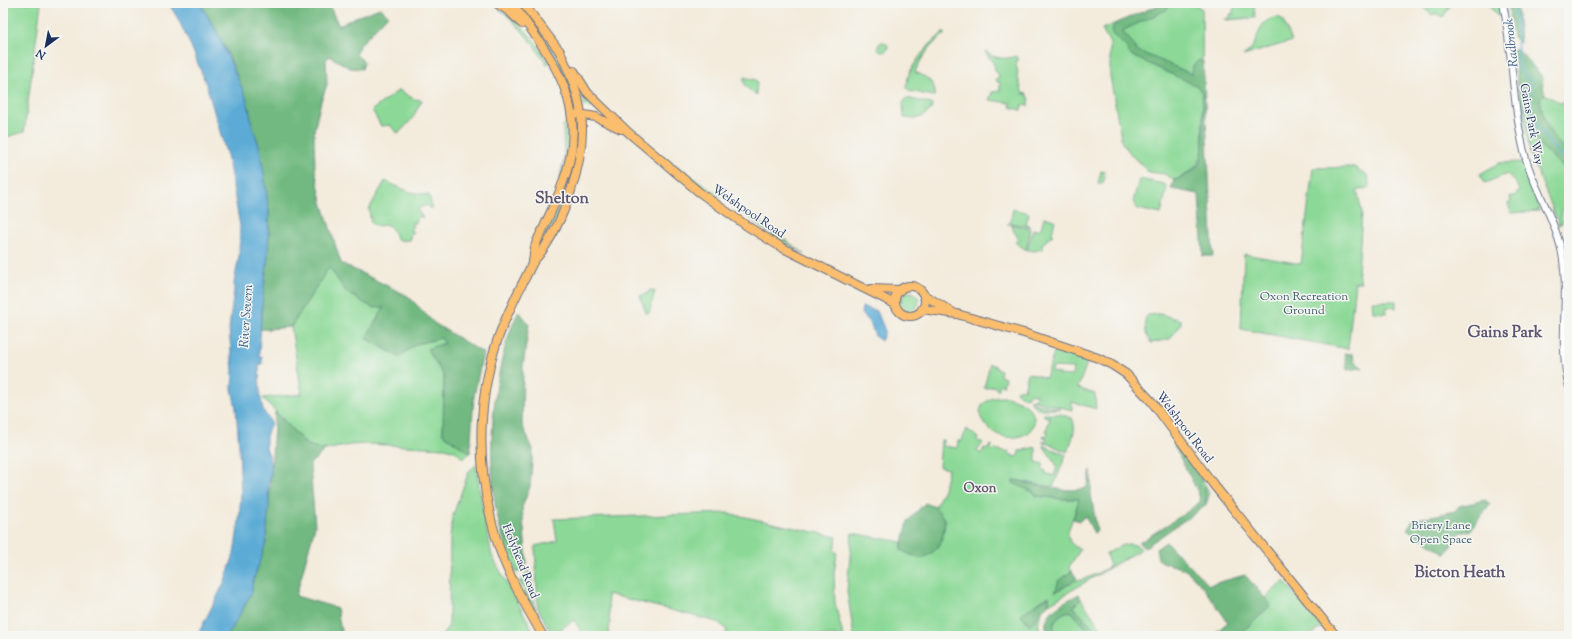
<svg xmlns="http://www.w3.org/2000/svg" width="1572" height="639" viewBox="0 0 1572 639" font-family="'Sorts Mill Goudy',serif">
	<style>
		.green { fill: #8cd997; stroke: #54847a; fill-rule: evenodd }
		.forest { fill: #71b980; stroke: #46746f }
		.water { fill: #5cabd6; stroke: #3c6d9a }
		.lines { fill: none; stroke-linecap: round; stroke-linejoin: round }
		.stream { stroke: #5cabd6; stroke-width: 1.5 }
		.minor-casing { stroke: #67718a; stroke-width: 8 }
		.major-casing { stroke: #67718a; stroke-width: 10 }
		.minor { stroke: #fff; stroke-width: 6 }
		.major { stroke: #fabe6e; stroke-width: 8 }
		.labels { text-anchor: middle; stroke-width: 3; stroke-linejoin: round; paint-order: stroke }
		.street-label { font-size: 12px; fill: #1b2f5e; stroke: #f6f6f2 }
		.park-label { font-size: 12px; fill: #375a6c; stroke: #f6f6f2 }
		.water-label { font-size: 13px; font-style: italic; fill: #325a88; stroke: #f6f6f2 }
		.neighbourhood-label { font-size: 13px; font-weight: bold; fill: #5f556e; stroke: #f6f6f2 }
		.district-label { font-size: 16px; font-weight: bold; fill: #5f556e; stroke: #f6f6f2 }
	</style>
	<rect width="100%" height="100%" fill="#f6f6f2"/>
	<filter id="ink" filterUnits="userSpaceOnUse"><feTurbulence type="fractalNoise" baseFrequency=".025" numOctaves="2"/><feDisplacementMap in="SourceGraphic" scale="8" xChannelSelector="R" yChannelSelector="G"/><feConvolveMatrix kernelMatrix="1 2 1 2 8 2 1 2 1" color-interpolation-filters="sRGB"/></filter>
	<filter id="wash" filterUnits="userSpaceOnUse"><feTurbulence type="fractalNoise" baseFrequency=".012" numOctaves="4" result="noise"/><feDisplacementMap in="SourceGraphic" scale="16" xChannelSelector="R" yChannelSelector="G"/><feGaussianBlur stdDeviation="0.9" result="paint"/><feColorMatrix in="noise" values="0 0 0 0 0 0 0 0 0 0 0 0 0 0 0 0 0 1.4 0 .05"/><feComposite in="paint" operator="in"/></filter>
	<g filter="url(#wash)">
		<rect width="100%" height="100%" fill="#f3ebdb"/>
		<g class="green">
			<polygon points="3,3 41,3 24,132 3,138"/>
			<polygon points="515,3 519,3 557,55 565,69 576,102 555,56 541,36"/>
			<path d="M1164,3H1196V5L1202,9L1203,153C1196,169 1190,174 1174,180L1165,174L1148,172L1142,164L1134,158L1122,143L1110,76V43L1102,29Z"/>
			<polygon points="1422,3 1452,3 1443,17 1436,14 1432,15 1426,10"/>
			<polygon points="1488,3 1499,3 1501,11 1498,17"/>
			<polygon points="1254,4 1255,18 1225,20 1225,19 1230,18 1230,14 1233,14 1233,9 1235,8 1235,5"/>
			<path d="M497,7C519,20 537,42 550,63L547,64C532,42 518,24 497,7Z"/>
			<path d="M1278,17L1282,19L1292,41L1243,56C1247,53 1252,49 1254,44C1261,31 1259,20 1278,17Z"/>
			<path d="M944,32L945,34C931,44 922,56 915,72C925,76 936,82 935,95L933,96L909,91L906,87L908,80L907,79C915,59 928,45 944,32Z"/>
			<circle cx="883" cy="47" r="5"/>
			<path d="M985,51C996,59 1004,60 1017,56L1019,60L1015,61L1018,72L1017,75L1023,94L1026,93L1028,97L1030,98L1028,106L1022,105L1021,110L1010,107L1011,103L989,100L992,92L1000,91V82H997L996,79L1000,77L996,71H995L994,69L995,68L991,58H989Z"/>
			<path d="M744,77L756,80L757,82L756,95C748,89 743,87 744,77Z"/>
			<polygon points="580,86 599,109 584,106"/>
			<polygon points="399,90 414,99 422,100 412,119 399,133 395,131 390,125 381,126 372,110"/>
			<path d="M1545,94L1560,103L1569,99V151C1549,139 1544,121 1540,99Z"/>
			<path d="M907,98L932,104L933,106C926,118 916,120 904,118L903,103Z"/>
			<path d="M563,125H568C569,145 565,162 559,182L564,158Z"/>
			<path d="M1526,127L1535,136L1538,144L1550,154L1562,167L1569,166C1569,174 1571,185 1569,192C1565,205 1560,209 1562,223L1559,225L1530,153Z"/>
			<path d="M575,160C570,191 557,223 539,249L561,202Z"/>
			<path d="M1521,162L1525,165C1526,170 1527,176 1528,181C1533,194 1540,194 1539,211L1511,213L1508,203L1511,202L1510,197L1514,196L1519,191L1516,183L1507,174L1485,183L1480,174L1499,163Z"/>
			<polygon points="675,165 722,197 717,197 711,195"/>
			<polygon points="1354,167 1367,175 1370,187 1357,191 1362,212 1358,274 1361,282 1355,282 1348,349 1241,329 1244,254 1301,264 1313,168"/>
			<polygon points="1101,171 1105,172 1103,184 1098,183"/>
			<polygon points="1139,179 1164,184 1167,187 1161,214 1138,209 1133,202"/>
			<path d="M385,181L410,192L429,195L432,207L430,209L427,205L417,209L423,218L419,216L416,223L412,222V225H413L410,231L414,232L410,234V240C389,242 400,235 388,225L376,226L371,223L369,209Z"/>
			<polygon points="740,208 805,254 761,228"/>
			<polygon points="1013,209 1029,213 1026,224 1030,226 1030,227 1011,223 1007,225 1010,223"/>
			<polygon points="1044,217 1055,220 1052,234 1053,235 1041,245 1044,248 1035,251 1027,250 1033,229 1038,230 1041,228"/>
			<polygon points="1011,224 1030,229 1026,250 1015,242 1019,240 1012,228"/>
			<polygon points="329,267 347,293 359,300 385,306 366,338 399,357 416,344 441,338 445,343 427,349 444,376 443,434 470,453 463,459 455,451 445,448 367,444 350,445 325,450 307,445 263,398 302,394 291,327"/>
			<polygon points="650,290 655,291 649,313 646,313 640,296 648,293"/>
			<circle cx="910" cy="301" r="9"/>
			<polygon points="1372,301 1396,301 1396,308 1387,307 1386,313 1373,312"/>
			<polygon points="1159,314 1181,320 1181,324 1170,339 1151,343 1146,334 1145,318 1148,315"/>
			<path d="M1055,349L1088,360L1078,388L1095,394L1096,409L1072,402V410L1030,400L1037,398L1036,395L1031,393L1025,398L1016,392L1017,389L1024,390L1028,373L1046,378ZM1053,367L1073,368L1072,376L1058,375V373L1052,372Z"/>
			<polygon points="990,364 996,366 995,368 1001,370 1000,376 1005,378 1003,386 1000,384 998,391 994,386 987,388 984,388"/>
			<path d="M1007,397C1014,399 1021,401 1027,406C1038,415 1036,430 1023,435C997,447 964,413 989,400C994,397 1001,397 1007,397Z"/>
			<polygon points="1031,403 1060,409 1037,409"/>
			<path d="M1044,414H1061L1072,418C1078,429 1071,442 1067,452L1042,441H1046L1047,438L1043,437L1044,435L1047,436L1048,432L1046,431L1050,418L1044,416Z"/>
			<path d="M967,429L978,438L977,440L979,442L981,441L983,443L977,451L981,454L984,448L988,449L990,445H992L991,450L994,451L995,449L1007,452L1008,451H1009V455H1013V457L1018,456L1019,451L1036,447V462L1044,464L1042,469L1046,471L1045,473L1054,476L1057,466L1043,445L1066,455L1053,487L1014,480V483C1038,494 1052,499 1080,499L1068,531C1067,541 1072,545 1080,550L1069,567L1072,571L1059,580L1056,592L1077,579L1078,581C1090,577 1100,573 1110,566L1106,554C1117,548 1130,538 1141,549L1049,604V597L1022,614L1030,625L1042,610L1038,623L1041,636H854L847,591L852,533L902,542L901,550L920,559L944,533L945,519L935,507L944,489L948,469L939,467L941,440H943V446L957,448L958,441H961Z"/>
			<polygon points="476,465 483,512 492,556 536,636 442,636 449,625 450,539 452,518 469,471"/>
			<path d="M1202,480C1209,490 1211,495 1205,506L1206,499L1199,483Z"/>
			<polygon points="727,513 837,537 834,551 837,552 834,573 835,603 843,636 723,636 724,634 727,633 726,629 718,622 607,594 610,624 608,636 584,636 574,620 552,635 538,608 535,546 557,541 554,519"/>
			<polygon points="499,521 511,547 524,567 520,572 516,572 498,524"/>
			<polygon points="530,570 535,607 538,618 520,581"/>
			<polygon points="1284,581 1322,627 1310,636 1238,636 1271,605 1265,598"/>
			<polygon points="1081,599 1100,627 1096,630 1073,607"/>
			<path d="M1069,611L1072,612L1093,636H1061L1053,627C1055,619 1061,613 1069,611Z"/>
		</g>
		<g class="forest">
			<polygon points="200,3 328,3 339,26 353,18 380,8 388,15 359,46 356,54 364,62 362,69 350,68 329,56 326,60 327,85 321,101 314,131 315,169 322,202 341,263 408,296 434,323 483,353 474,396 470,453 443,434 444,376 427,349 445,343 441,338 416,344 399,357 366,338 384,307 373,308 347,293 329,267 291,327 257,330 269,238 269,212 260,148 252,125 249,108 229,56 218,34"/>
			<path d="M1164,3H1168V9L1122,31L1131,41L1136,50L1192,74L1193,65L1199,60L1203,62L1213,256H1203L1199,194L1171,189L1174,180C1202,170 1203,161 1203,133C1203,119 1203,106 1202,93L1197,86L1130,55L1127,48L1112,34L1113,27L1116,23Z"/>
			<polygon points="1508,3 1517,3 1520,43 1513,37"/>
			<path d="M1513,49H1517L1541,75L1545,94L1540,99C1544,121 1549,139 1569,151V166L1562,167L1550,154L1538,144L1535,136L1526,127L1518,89Z"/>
			<path d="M519,311L529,324L523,366L522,425L533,449L530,487L522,507L527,564L524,567C514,553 503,537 498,519C485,463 492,362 519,311Z"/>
			<polygon points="1344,353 1353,354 1354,361 1363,368 1347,370"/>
			<polygon points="275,412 307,445 325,450 310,464 315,526 296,596 337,608 342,636 227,636 268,516"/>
			<polygon points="1177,444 1202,480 1199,483 1205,488 1206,499 1205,506 1144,548 1139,543 1187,512 1201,501 1197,490 1174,446"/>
			<path d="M1091,470V494L1097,531L1094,533L1085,516L1080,521L1073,519L1079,499H1061L1036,496L1035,493L1013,483V480C1035,484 1065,494 1086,488L1088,484Z"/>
			<polygon points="1485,500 1490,504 1470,531 1459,533 1446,554 1407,529 1413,520 1455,511 1459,506"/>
			<path d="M925,503L935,507L945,519C943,540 941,551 920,559L901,550L908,521Z"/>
			<path d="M1166,542L1209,585L1245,575L1271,605L1238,636H1208L1214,634L1228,622C1218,608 1200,581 1187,571C1178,565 1167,566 1158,559L1156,549Z"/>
			<polygon points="1072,571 1077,579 1055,592 1059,580"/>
			<path d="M1079,594L1081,599L1073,607L1096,630L1100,627L1108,636H1093L1072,612C1063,610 1055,618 1053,627L1061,636L1049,635C1037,614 1063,603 1079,594Z"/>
			<polygon points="1049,596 1049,604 1042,610 1030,626 1021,614"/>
		</g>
		<g class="water">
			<polygon points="168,3 200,3 218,34 246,97 249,108 252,125 260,148 264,173 269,212 268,257 262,306 259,354 259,357 262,357 262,364 259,364 260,397 261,398 263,410 272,424 269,427 266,437 266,448 269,455 271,470 270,479 268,484 269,503 266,543 252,585 252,592 228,636 197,636 224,583 230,566 234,554 239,521 241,494 239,447 236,408 232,389 233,371 229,329 234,290 234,283 239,256 240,226 228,159 206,84 191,46 177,17"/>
			<polygon points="862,307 877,311 885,331 881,341 875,336 870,322 861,314"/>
		</g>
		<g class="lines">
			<polyline class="stream" points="1515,3 1519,69 1530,81 1531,106 1537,126 1560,156 1569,158"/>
		</g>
	</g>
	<g filter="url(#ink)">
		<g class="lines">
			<defs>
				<path id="minor" d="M1503,3C1513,54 1512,108 1526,159C1535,190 1554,217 1561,249C1571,294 1557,342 1569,387"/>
				<g id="major">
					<polyline points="496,3 509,11 522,24"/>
					<path d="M512,3C555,62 592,109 562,185C557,200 550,213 544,227C541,233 537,240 535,247C534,251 534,257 533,262"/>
					<polyline points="523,3 561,53"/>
					<polyline points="574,71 587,92 595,100 629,133 699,192 747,226 781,247 895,304"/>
					<polyline points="578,114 596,117 621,129"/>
					<circle cx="910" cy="301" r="15"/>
					<polyline points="871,289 900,290"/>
					<polyline points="924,295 952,312"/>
					<polyline points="922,309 957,314 1027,334 1098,358 1112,365 1126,374 1152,402 1213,484 1336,636"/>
					<path d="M543,636C525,605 506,572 496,538C477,473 476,406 497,341C506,314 521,287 533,262C563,229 587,158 581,114C578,91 569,71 559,50"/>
				</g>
			</defs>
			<use href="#minor" class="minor-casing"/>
			<use href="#major" class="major-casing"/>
			<use href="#minor" class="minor"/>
			<use href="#major" class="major"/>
		</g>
	</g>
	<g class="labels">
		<g class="street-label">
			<text transform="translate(1532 124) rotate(79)" y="4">Gains Park Way</text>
			<text transform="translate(749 211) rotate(34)" y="4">Welshpool Road</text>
			<text transform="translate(1185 427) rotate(53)" y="4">Welshpool Road</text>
			<text transform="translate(521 561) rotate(68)" y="4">Holyhead Road</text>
		</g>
		<g class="park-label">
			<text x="1304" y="300">Oxon Recreation<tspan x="1304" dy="14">Ground</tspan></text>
			<text x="1441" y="529">Briery Lane<tspan x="1441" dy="14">Open Space</tspan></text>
		</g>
		<g class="water-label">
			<text transform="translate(1510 43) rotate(-96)" y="5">Radbrook</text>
			<text transform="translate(245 316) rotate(-86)" y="5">River Severn</text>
		</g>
		<g class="neighbourhood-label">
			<text x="980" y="492">Oxon</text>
		</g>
		<g class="district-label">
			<text x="562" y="203">Shelton</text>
			<text x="1505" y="337">Gains Park</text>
			<text x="1460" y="577">Bicton Heath</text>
		</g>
	</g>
	<rect width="1572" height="639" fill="none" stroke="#f6f6f2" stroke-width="16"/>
	<g transform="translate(46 46) rotate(212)" stroke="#f6f6f2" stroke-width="3" paint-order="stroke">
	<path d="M0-3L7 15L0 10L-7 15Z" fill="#1b2f5e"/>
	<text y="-6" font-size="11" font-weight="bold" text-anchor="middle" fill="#1b2f5e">N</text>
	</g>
</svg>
